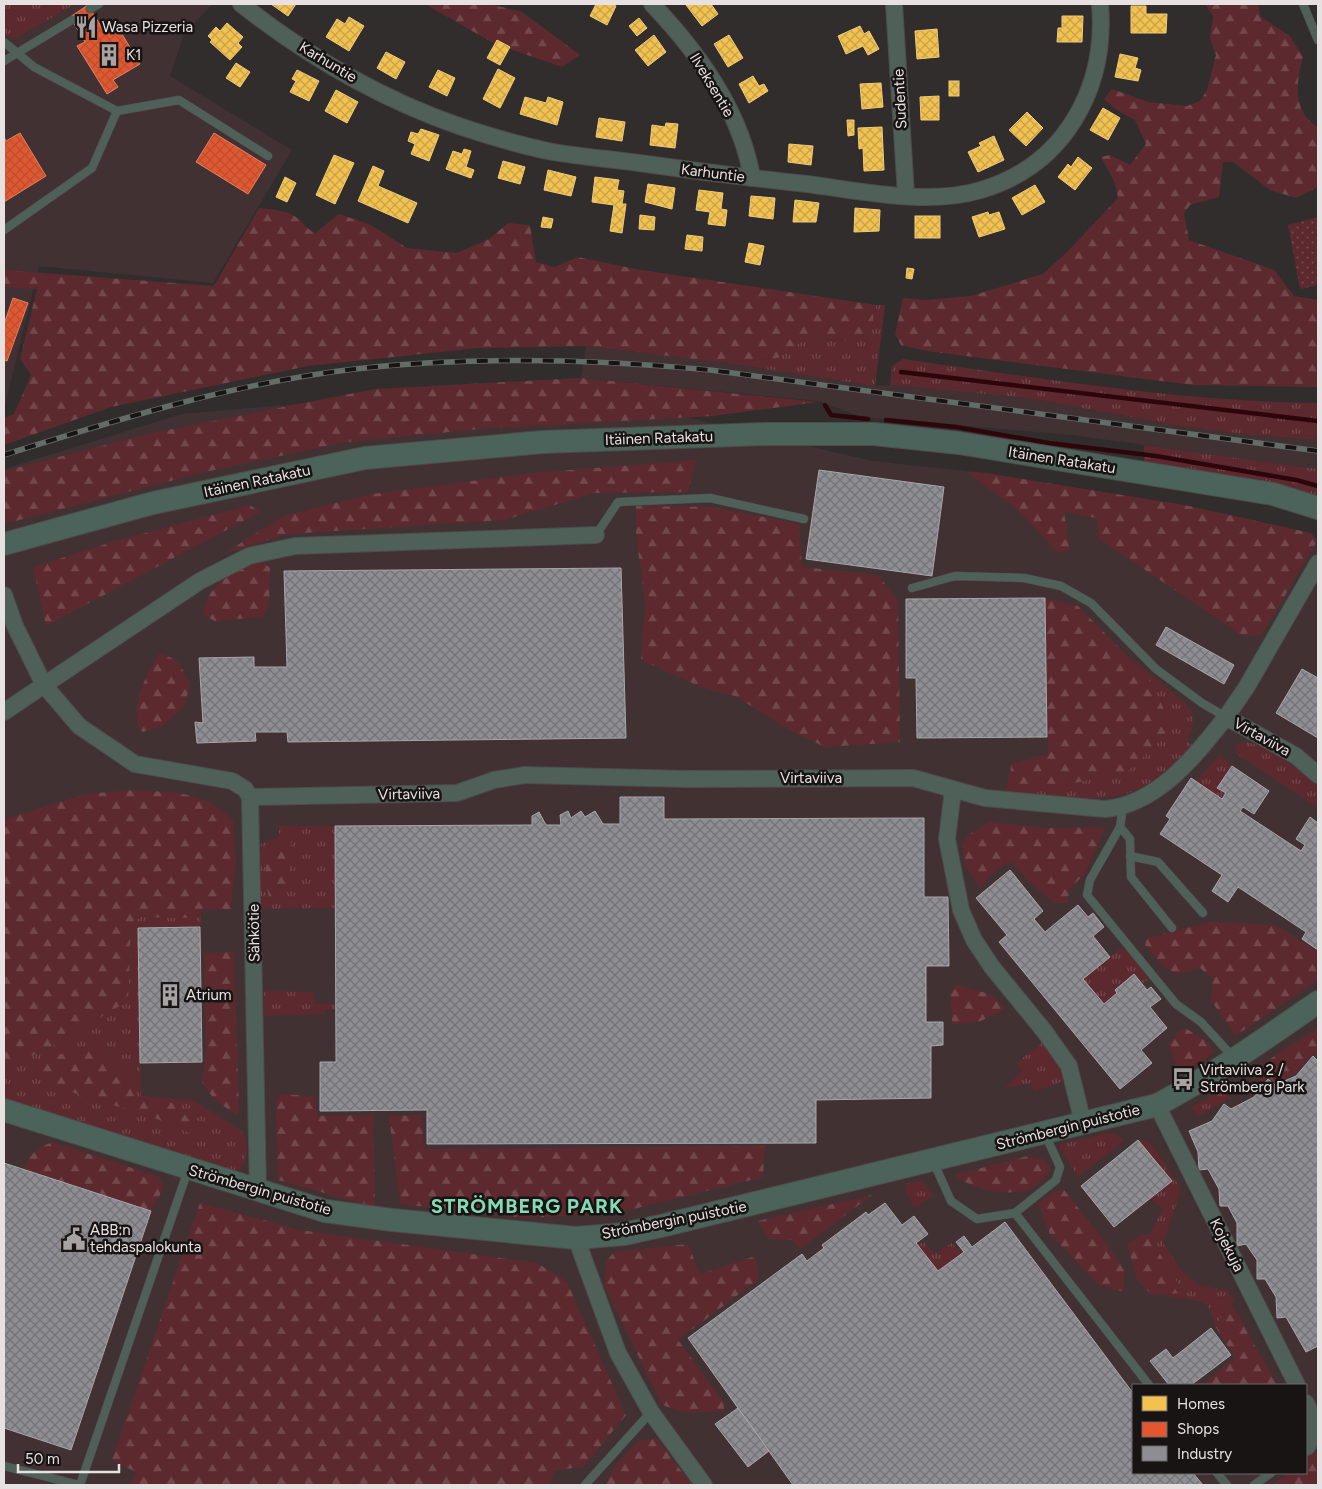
<svg xmlns="http://www.w3.org/2000/svg" width="1322" height="1489" viewBox="0 0 1322 1489" font-family="Figtree,sans-serif">
	<style>
		.built { fill: #413132; fill-rule: evenodd }
		.grass { fill: url(#grass-tufts) }
		.forest { fill: url(#forest-firs) }
		.park { fill: url(#park-dots) }
		.homes { fill: url(#homes-cross-hatch); stroke: #efcb7a }
		.shops { fill: url(#shops-cross-hatch); stroke: #e58064 }
		.industry { fill: url(#industry-cross-hatch); stroke: #a8a6aa }
		.lines { fill: none; stroke-linecap: round; stroke-linejoin: round }
		.stream { stroke: #2d060c; stroke-width: 4.5 }
		.lane-casing { stroke: #4e4b4b; stroke-width: 9 }
		.street-casing { stroke: #4e4b4b; stroke-width: 18 }
		.secondary-casing { stroke: #4e4b4b; stroke-width: 24 }
		.lane { stroke: #4f6058; stroke-width: 8 }
		.street { stroke: #4f6058; stroke-width: 16 }
		.secondary { stroke: #4b635b; stroke-width: 22 }
		.rail-casing { stroke: #626d68; stroke-width: 5.5 }
		.rail { stroke: #191414; stroke-width: 4; stroke-dasharray: 11; stroke-linecap: butt }
		.labels { text-anchor: middle; stroke-width: 5; stroke-linejoin: round; paint-order: stroke }
		.poi-label { font-size: 15px; fill: #e8e1e1; stroke: #191414; text-anchor: start }
		.street-label { font-size: 15px; fill: #e8e1e1; stroke: #191414 }
		.district-label { font-size: 20px; font-weight: bold; letter-spacing: 1px; fill: #84dbb6; stroke: #191414 }
	</style>
	<defs>
		<pattern id="grass-tufts" width="24" height="20" patternUnits="userSpaceOnUse" patternTransform="scale(1.25)"><rect width="24" height="20" fill="#5c292e"/><path d="M3 7l-1-3M5 7V3M7 7l1-3M15 17l-1-3M17 17v-4M19 17l1-3" fill="none" stroke="#73484c"/></pattern>
		<pattern id="forest-firs" width="22" height="20" patternUnits="userSpaceOnUse" patternTransform="scale(1.25)"><rect width="22" height="20" fill="#5c292e"/><path d="M5 1l3.5 6h-7zM16 11l3.5 6h-7z" fill="#73484c"/></pattern>
		<pattern id="park-dots" width="8" height="8" patternUnits="userSpaceOnUse" patternTransform="scale(1.25)"><rect width="8" height="8" fill="#5c292e"/><path d="M2 2h.1M6 6h.1" fill="none" stroke="#73484c" stroke-width="1.8" stroke-linecap="round"/></pattern>
		<pattern id="homes-cross-hatch" width="8" height="8" patternUnits="userSpaceOnUse" patternTransform="scale(1.25)"><rect width="8" height="8" fill="#f2c14e"/><path d="M0 0l8 8M0 8l8-8" fill="none" stroke="#c7a24c"/></pattern>
		<pattern id="shops-cross-hatch" width="8" height="8" patternUnits="userSpaceOnUse" patternTransform="scale(1.25)"><rect width="8" height="8" fill="#e4572e"/><path d="M0 0l8 8M0 8l8-8" fill="none" stroke="#b55135"/></pattern>
		<pattern id="industry-cross-hatch" width="8" height="8" patternUnits="userSpaceOnUse" patternTransform="scale(1.25)"><rect width="8" height="8" fill="#8d8d92"/><path d="M0 0l8 8M0 8l8-8" fill="none" stroke="#747377"/></pattern>
	</defs>
	<rect width="100%" height="100%" fill="#322d2d"/>
	<g class="built">
		<polygon points="22,4 213,4 184,34 170,76 292,150 213,283 39,266 4,409 4,15"/>
		<polygon points="586,346 727,363 875,386 890,385 1028,398 1174,425 1251,435 1318,440 1318,469 1072,435 862,417 818,401 581,378"/>
		<path d="M541,383L872,461L985,473L1184,505L1311,533L1318,542V1485H4V469L182,414ZM1133,1385H1306V1473H1133Z"/>
	</g>
	<g class="grass">
		<polygon points="4,4 75,4 16,38 7,37 4,33"/>
		<polygon points="876,305 885,305 875,386 727,363 778,358 805,339 848,340 870,334"/>
		<path d="M903,359C1041,378 1179,402 1318,403V440L1251,435L1174,425L1028,398L890,385L892,366Z"/>
		<polygon points="1144,445 1318,469 1318,495 1222,474 1144,464"/>
		<path d="M1129,655L1190,708C1196,719 1193,730 1187,741L1193,745C1174,763 1152,787 1125,794C1095,803 1038,795 1006,791L1011,764L1013,786L1147,676Z"/>
		<path d="M1247,742C1275,749 1297,769 1318,787V808L1237,754L1235,748L1238,744Z"/>
		<polygon points="1219,756 1222,756 1232,766 1217,787 1226,793 1222,799 1196,781"/>
		<polygon points="279,826 335,826 336,908 260,909 261,844 279,837"/>
		<polygon points="195,909 201,909 200,927 138,928 141,1096 193,1100 242,1131 247,1142 245,1162 239,1170 228,1172 4,1100 4,1064 42,1052 128,1001 131,923 141,917 193,918"/>
		<polygon points="1120,949 1125,949 1150,978 1142,984 1134,974 1115,990 1117,993 1104,1004 1083,979"/>
		<polygon points="264,991 315,992 314,1004 336,1004 336,1010 325,1009 325,1013 323,1014 264,1016"/>
		<polygon points="1042,1043 1062,1070 1066,1080 1034,1092 1031,1083 1005,1088 1022,1071 1016,1063"/>
		<polygon points="1223,1089 1230,1098 1197,1117 1192,1107"/>
		<polygon points="1107,1133 1116,1134 1123,1141 1078,1177 1058,1145"/>
		<polygon points="1138,1140 1150,1142 1180,1187 1180,1194 1163,1243 1184,1274 1197,1284 1228,1291 1234,1300 1215,1326 1208,1305 1199,1301 1163,1296 1183,1292 1149,1235 1163,1208 1150,1199 1172,1181"/>
		<polygon points="922,1180 933,1196 914,1207 906,1192 906,1184"/>
		<polygon points="924,1242 934,1254 952,1243 962,1254 938,1271 917,1245"/>
	</g>
	<g class="forest">
		<polygon points="425,4 489,4 522,12 580,55 562,67 493,43"/>
		<path d="M1205,4H1258L1261,17L1290,36L1303,57C1296,82 1292,112 1318,127V187L1296,198L1270,190L1233,162H1223L1219,197L1190,205L1184,213L1189,240L1274,270L1294,296L1318,300V387L1193,385L927,351L901,345L895,334L903,298L926,300L971,296L1043,274L1068,251L1118,198L1115,183L1101,157L1110,155L1130,165L1146,144L1135,120L1115,109L1104,99L1112,89L1148,102L1187,106L1200,101L1207,90L1216,55L1210,39L1213,16Z"/>
		<path d="M259,208C271,209 285,210 296,217C303,222 306,229 315,233L339,214L371,225L407,248L457,253L489,239L508,223L530,225L536,262L555,267L578,257L635,269L876,305L870,334L848,340L805,339L778,358L727,363L586,346L478,348L308,366L111,407L4,445V418L14,414L31,375L20,359L37,289L4,287V270L214,286Z"/>
		<polygon points="581,378 818,402 712,416 492,428 346,442 205,472 4,524 4,471 152,433 375,389"/>
		<polygon points="696,460 688,492 594,493 505,520 288,534 225,553 283,516 372,494 533,473"/>
		<polygon points="966,472 985,473 1184,505 1311,533 1317,541 1262,635 1243,636 1098,538 1097,518 1064,512 1070,550 1058,553 1017,509"/>
		<polygon points="250,505 260,512 46,626 33,567 112,542"/>
		<polygon points="636,506 711,507 799,524 802,567 878,575 898,600 900,742 825,747 793,732 735,696 701,687 641,660 645,606 636,534"/>
		<path d="M263,562L270,568L269,604L263,617L214,621L203,614C206,585 237,568 263,562Z"/>
		<polygon points="1045,598 1078,606 1147,676 1168,717 1164,737 1127,772 1074,783 1013,786 1011,764 1048,754"/>
		<path d="M159,654C180,658 181,667 190,684L185,705L161,727L142,732C127,712 147,672 159,654Z"/>
		<path d="M132,790C174,793 200,789 233,820L236,862L231,910L195,909L193,918L141,917L131,923L128,1001L42,1052L4,1064V819L86,794Z"/>
		<polygon points="989,822 1046,828 1105,827 1085,874 1070,888 1067,903 1054,903 1027,880 1012,862 996,870 980,888 965,865 962,845 968,835"/>
		<path d="M285,835L292,843C288,863 292,891 275,904L270,902C265,877 259,849 285,835Z"/>
		<polygon points="1210,922 1275,925 1318,951 1318,980 1235,1036 1211,1000 1213,979 1200,968 1176,974 1162,965 1145,945 1147,938"/>
		<polygon points="234,952 239,1110 236,1115 214,1099 202,1083 206,1055 204,953"/>
		<polygon points="956,984 992,995 1005,1009 979,1022 952,1024 950,994"/>
		<polygon points="1318,1028 1318,1058 1313,1054 1295,1074 1275,1083 1268,1077 1261,1084 1253,1070"/>
		<path d="M1187,1029L1210,1044L1213,1052C1205,1061 1189,1071 1177,1069L1169,1044L1178,1031Z"/>
		<polygon points="74,1050 106,1051 119,1071 134,1080 135,1100 175,1103 194,1125 194,1135 148,1115 84,1097 51,1083 42,1082 41,1060"/>
		<polygon points="279,1094 315,1096 317,1116 373,1115 375,1207 278,1180 276,1105"/>
		<polygon points="422,1115 424,1149 765,1146 763,1177 617,1213 526,1218 400,1204 389,1116"/>
		<path d="M52,1142L160,1177L164,1187L151,1211L24,1170C27,1154 39,1148 52,1142Z"/>
		<path d="M1028,1156L1044,1159L1051,1169C1046,1176 1040,1185 1032,1188C1009,1198 973,1190 954,1175Z"/>
		<polygon points="1064,1190 1106,1243 1124,1270 1124,1292 1099,1285 1050,1234 1038,1203 1053,1192"/>
		<polygon points="872,1195 800,1249 792,1240 768,1239 758,1221"/>
		<polygon points="200,1203 300,1230 537,1263 567,1282 626,1415 584,1466 554,1471 550,1485 131,1485 136,1472 112,1460"/>
		<polygon points="1141,1235 1149,1235 1183,1293 1152,1295 1137,1280 1127,1244"/>
		<polygon points="688,1244 700,1274 755,1256 759,1279 678,1340 724,1402 724,1411 685,1413 662,1405 604,1285 606,1262 614,1252"/>
		<polygon points="1232,1304 1277,1385 1202,1385 1235,1358 1215,1326"/>
		<polygon points="657,1439 692,1485 606,1485 614,1467 639,1440"/>
		<polygon points="1318,1449 1318,1485 1273,1485 1288,1473 1306,1473 1306,1459"/>
	</g>
	<polygon class="park" points="1318,217 1318,285 1300,289 1288,225"/>
	<g class="homes">
		<polygon points="271,4 296,4 288,16"/>
		<polygon points="596,4 611,4 616,6 607,25 590,16"/>
		<polygon points="711,4 718,14 702,26 686,5"/>
		<polygon points="1131,6 1146,6 1146,14 1167,14 1166,33 1131,33"/>
		<polygon points="1062,16 1083,16 1082,42 1057,42 1058,28 1062,28"/>
		<polygon points="349,17 364,26 349,51 326,37 337,19 345,24"/>
		<polygon points="639,18 647,28 637,36 629,26"/>
		<polygon points="227,23 243,37 238,43 242,47 230,60 210,42 212,40 208,36 216,27 220,31"/>
		<polygon points="860,26 864,34 869,31 879,49 868,55 863,46 846,54 838,36"/>
		<polygon points="937,29 939,57 917,59 915,31"/>
		<polygon points="654,35 666,52 648,66 635,50"/>
		<polygon points="729,35 743,58 728,67 714,44"/>
		<polygon points="497,40 510,47 500,65 487,58"/>
		<polygon points="386,52 405,62 396,79 377,68"/>
		<polygon points="1120,54 1138,58 1135,68 1141,70 1138,81 1115,77"/>
		<polygon points="236,63 250,72 240,87 226,78"/>
		<polygon points="498,69 515,78 500,108 483,99"/>
		<polygon points="297,70 319,81 309,101 290,92 296,81 292,79"/>
		<polygon points="438,70 455,78 447,96 429,87"/>
		<polygon points="753,76 759,86 764,84 768,91 749,103 739,84"/>
		<rect x="949" y="81" width="10" height="15"/>
		<polygon points="881,83 883,107 862,109 860,84"/>
		<polygon points="336,90 358,102 347,123 325,111"/>
		<polygon points="939,96 939,120 921,120 920,97"/>
		<polygon points="525,97 546,103 548,97 563,102 557,125 520,114"/>
		<polygon points="1103,108 1120,118 1108,140 1090,130"/>
		<polygon points="1027,112 1043,128 1026,146 1009,130"/>
		<polygon points="599,118 625,122 622,141 596,137"/>
		<polygon points="847,120 854,120 854,135 848,136"/>
		<polygon points="666,123 678,124 675,148 650,145 652,125 665,127"/>
		<polygon points="882,127 884,170 864,171 863,148 859,149 858,128"/>
		<polygon points="421,129 439,135 429,161 411,154 415,144 408,141 411,132 418,134"/>
		<polygon points="994,136 1004,160 978,172 968,152 981,146 979,143"/>
		<polygon points="789,144 813,146 811,165 788,162"/>
		<polygon points="464,149 471,151 466,167 474,170 471,178 446,169 453,151 462,154"/>
		<polygon points="334,155 354,163 335,204 316,195"/>
		<polygon points="1078,157 1092,168 1075,190 1058,177 1068,164 1071,167"/>
		<polygon points="503,161 525,167 520,184 498,178"/>
		<polygon points="373,166 384,171 378,186 417,203 408,223 358,201"/>
		<polygon points="548,170 576,177 571,196 544,190"/>
		<polygon points="285,177 296,183 287,202 276,197"/>
		<polygon points="595,177 619,180 617,190 624,191 622,204 626,204 622,233 610,231 614,205 592,202"/>
		<polygon points="648,184 675,188 672,209 645,202"/>
		<polygon points="1035,185 1045,202 1022,215 1012,198"/>
		<polygon points="699,190 723,193 721,209 727,210 725,226 708,224 710,212 696,210"/>
		<polygon points="751,196 775,198 773,219 749,216"/>
		<polygon points="795,200 819,203 816,222 793,222"/>
		<polygon points="855,208 880,210 879,231 854,232"/>
		<polygon points="988,212 989,215 999,212 1005,229 979,237 972,217"/>
		<polygon points="640,215 655,217 654,230 639,229"/>
		<rect x="915" y="216" width="25" height="22"/>
		<polygon points="543,217 553,219 551,228 541,227"/>
		<polygon points="687,235 703,237 702,251 685,249"/>
		<polygon points="749,243 764,246 760,265 745,262"/>
		<polygon points="907,268 914,269 912,279 906,278"/>
	</g>
	<g class="shops">
		<polygon points="88,5 104,31 116,24 140,64 113,80 118,87 107,94 77,46 85,42 70,17"/>
		<polygon points="20,133 46,176 4,202 4,137 6,141"/>
		<polygon points="214,133 266,165 248,194 196,162"/>
		<polygon points="13,298 28,303 7,361 4,360 4,324"/>
	</g>
	<g class="industry">
		<polygon points="819,470 944,487 932,576 806,559"/>
		<polygon points="621,568 626,738 288,742 287,732 255,732 256,741 197,743 195,722 203,723 199,658 254,657 254,667 287,667 284,571"/>
		<polygon points="1045,598 1047,737 917,738 916,678 906,678 906,599"/>
		<polygon points="1166,627 1234,665 1224,684 1156,645"/>
		<polygon points="1302,669 1318,678 1318,738 1276,713"/>
		<polygon points="1232,766 1269,791 1254,814 1243,807 1240,811 1301,851 1305,845 1296,839 1310,817 1318,823 1318,950 1302,939 1306,932 1238,887 1228,902 1212,891 1222,875 1160,834 1170,819 1166,816 1191,778 1222,799 1226,793 1217,788"/>
		<polygon points="620,797 664,797 664,819 924,818 924,897 948,897 949,966 926,966 926,1022 943,1022 943,1045 931,1046 931,1098 816,1100 816,1143 427,1144 427,1110 320,1111 320,1062 336,1062 335,826 532,825 532,816 539,812 546,825 561,825 560,815 568,811 571,818 581,811 585,817 595,811 603,824 620,824"/>
		<polygon points="1010,870 1043,911 1034,919 1045,932 1078,905 1088,917 1093,913 1104,927 1093,936 1110,957 1083,979 1104,1004 1117,993 1115,990 1134,974 1147,990 1151,987 1161,999 1150,1007 1167,1028 1141,1050 1152,1063 1120,1089 999,942 1007,935 976,898"/>
		<polygon points="200,927 202,1062 140,1063 138,928"/>
		<polygon points="1313,1056 1318,1061 1318,1346 1306,1352 1286,1317 1277,1318 1276,1297 1265,1279 1257,1279 1257,1260 1246,1244 1237,1246 1237,1223 1228,1206 1220,1206 1219,1189 1208,1169 1199,1170 1198,1152 1189,1131 1212,1121 1224,1104 1231,1109 1254,1097 1268,1079 1275,1085 1296,1076"/>
		<polygon points="1138,1140 1172,1181 1114,1227 1081,1186"/>
		<polygon points="4,1163 151,1211 71,1450 4,1428"/>
		<polygon points="885,1203 902,1225 914,1216 928,1234 916,1243 938,1271 964,1252 956,1242 964,1236 972,1247 1005,1222 1133,1393 1133,1473 1193,1473 1203,1485 793,1485 688,1338 802,1254 807,1261 824,1248 822,1245 866,1212 868,1215"/>
		<polygon points="1211,1328 1231,1355 1191,1385 1169,1385 1150,1361 1166,1349 1173,1358"/>
		<polygon points="738,1408 769,1451 748,1467 715,1424"/>
	</g>
	<g class="lines">
		<g class="stream">
			<polyline points="901,372 1318,421"/>
			<polyline points="825,405 831,415 868,419"/>
			<polyline points="886,420 956,427 1049,443 1156,456 1296,480 1318,486"/>
		</g>
		<defs>
			<g id="lane">
				<polyline points="1303,4 1318,40"/>
				<polyline points="90,9 99,4"/>
				<polyline points="4,42 34,67 117,111 179,100 268,156"/>
				<polyline points="4,61 72,20"/>
				<polyline points="4,230 92,168 117,111"/>
				<polyline points="596,535 618,502 710,498 804,519"/>
				<polyline points="912,588 955,576 1024,578 1061,586 1091,603 1156,669 1202,703 1226,717"/>
				<polyline points="1123,807 1120,827 1090,880 1087,895 1176,1004 1201,1022 1233,1057"/>
				<polyline points="1120,827 1130,839 1131,877 1172,928"/>
				<polyline points="1130,856 1158,862 1203,913"/>
				<polyline points="933,1161 951,1201 977,1219 1015,1213 1149,1385"/>
				<polyline points="1015,1213 1056,1180 1060,1167 1045,1134"/>
				<polyline points="4,1466 79,1485"/>
				<polyline points="1217,1473 1227,1485"/>
				<polyline points="80,1485 188,1170"/>
				<polyline points="585,1485 651,1412"/>
				<polyline points="1254,1485 1271,1473"/>
			</g>
			<g id="street">
				<path d="M241,4C306,55 381,99 459,126C489,136 522,146 553,152C582,157 611,159 639,163C695,171 751,178 807,184C862,191 928,206 981,190C1065,165 1107,88 1100,4"/>
				<path d="M652,4C698,52 741,111 752,178"/>
				<polyline points="894,4 906,195"/>
				<polyline points="4,595 15,626 44,685 4,712"/>
				<polyline points="1226,717 1246,688 1318,563"/>
				<polyline points="953,790 947,839 961,910 974,940 992,967 1045,1032 1069,1066 1083,1123"/>
				<path d="M250,797L457,793L494,780L525,775L687,779L913,778L985,798L1105,809C1158,804 1195,756 1226,717L1296,756L1318,775"/>
				<polyline points="1157,1105 1297,1385"/>
				<polyline points="258,1191 250,797 245,789 232,781 135,764 79,726 44,685 200,581 249,556 295,546 596,535"/>
				<polyline points="576,1238 618,1353 651,1412 704,1485"/>
				<path d="M1306,1403C1314,1419 1318,1430 1307,1447"/>
			</g>
			<g id="secondary">
				<polyline points="4,544 153,503 365,458 543,442 766,434 874,434 959,443 1273,494 1318,508"/>
				<path d="M4,1110L325,1211L392,1220L576,1238L624,1234L665,1225L1157,1105C1214,1075 1266,1038 1318,1002"/>
			</g>
		</defs>
		<use href="#lane" class="lane-casing"/>
		<use href="#street" class="street-casing"/>
		<use href="#secondary" class="secondary-casing"/>
		<use href="#lane" class="lane"/>
		<use href="#street" class="street"/>
		<use href="#secondary" class="secondary"/>
		<defs>
			<path id="rail" d="M4,455C119,419 235,383 355,369C473,356 592,359 710,370L1318,451"/>
		</defs>
		<use href="#rail" class="rail-casing"/>
		<use href="#rail" class="rail"/>
	</g>
	<defs>
		<symbol id="restaurant-bare" viewBox="-9 -9 18 18"><path d="M-5-6h1v4h1v-4h1v4h1v-4h1v5L-1.5 .5V6h-2V.5L-5-1ZM5-6V6H3V1.5H1.5Q1.5-4 5-6Z" fill="#a8a2a2" stroke="#191414" stroke-width="2.5" paint-order="stroke"/></symbol>
		<symbol id="building-bare" viewBox="-9 -9 18 18"><path d="M-4-6H4V6H1V3H-1V6H-4ZM-2.5-4.3h1.7v1.8h-1.7ZM.8-4.3h1.7v1.8H.8ZM-2.5-1h1.7V.8h-1.7ZM.8-1h1.7V.8H.8Z" fill="#a8a2a2" stroke="#191414" stroke-width="2.5" paint-order="stroke"/></symbol>
		<symbol id="bus-bare" viewBox="-9 -9 18 18"><path d="M-5-6H5V4H4V6H2V4H-2V6H-4V4H-5ZM-3.5-4V0h7V-4ZM-3.5 1.2v1.5H-2V1.2ZM2 1.2v1.5H3.5V1.2Z" fill="#a8a2a2" stroke="#191414" stroke-width="2.5" paint-order="stroke"/></symbol>
		<symbol id="civic-bare" viewBox="-9 -9 18 18"><path d="M-.6-6.5H3V-4.5H.6V-3L4-1V1h2V6H-6V1h2V-1L-.6-3ZM-1.2 2.5V6h2.4V2.5Z" fill="#a8a2a2" stroke="#191414" stroke-width="2.5" paint-order="stroke"/></symbol>
	</defs>
	<g fill-rule="evenodd">
		<use href="#restaurant-bare" x="70" y="11" width="32" height="32"/>
		<use href="#building-bare" x="93" y="39" width="32" height="32"/>
		<use href="#building-bare" x="154" y="979" width="32" height="32"/>
		<use href="#bus-bare" x="1167" y="1063" width="32" height="32"/>
		<use href="#civic-bare" x="58" y="1223" width="32" height="32"/>
	</g>
	<g class="labels">
		<g class="poi-label">
			<text x="102" y="32">Wasa Pizzeria</text>
			<text x="126" y="60">K1</text>
			<text x="186" y="1000">Atrium</text>
			<text x="1200" y="1075">Virtaviiva 2 /<tspan x="1200" dy="17">Strömberg Park</tspan></text>
			<text x="90" y="1235">ABB:n<tspan x="90" dy="17">tehdaspalokunta</tspan></text>
		</g>
		<g class="street-label">
			<text transform="translate(328 62) rotate(31)" y="5">Karhuntie</text>
			<text transform="translate(712 85) rotate(59)" y="5">Ilveksentie</text>
			<text transform="translate(900 99) rotate(-93)" y="5">Sudentie</text>
			<text transform="translate(713 173) rotate(7)" y="5">Karhuntie</text>
			<text transform="translate(659 438) rotate(-2)" y="5">Itäinen Ratakatu</text>
			<text transform="translate(1062 460) rotate(9)" y="5">Itäinen Ratakatu</text>
			<text transform="translate(257 481) rotate(-12)" y="5">Itäinen Ratakatu</text>
			<text transform="translate(1262 737) rotate(29)" y="5">Virtaviiva</text>
			<text x="811" y="783">Virtaviiva</text>
			<text transform="translate(409 794) rotate(-1)" y="5">Virtaviiva</text>
			<text transform="translate(254 933) rotate(-91)" y="5">Sähkötie</text>
			<text transform="translate(1068 1127) rotate(-14)" y="5">Strömbergin puistotie</text>
			<text transform="translate(260 1190) rotate(16)" y="5">Strömbergin puistotie</text>
			<text transform="translate(674 1220) rotate(-11)" y="5">Strömbergin puistotie</text>
			<text transform="translate(1227 1245) rotate(63)" y="5">Kojekuja</text>
		</g>
		<g class="district-label">
			<text x="527" y="1213">STRÖMBERG PARK</text>
		</g>
	</g>
	<rect width="1322" height="1489" fill="none" stroke="#e8e1e1" stroke-width="10"/>
	<rect x="1132" y="1384" width="175" height="90" fill="#191414" stroke="#6c6666"/>
	<rect x="1142" y="1396" width="25" height="15" fill="#f2c14e" stroke="#6c6666"/>
	<text x="1177" y="1409" font-size="15" fill="#e8e1e1">Homes</text>
	<rect x="1142" y="1422" width="25" height="15" fill="#e4572e" stroke="#6c6666"/>
	<text x="1177" y="1434" font-size="15" fill="#e8e1e1">Shops</text>
	<rect x="1142" y="1446" width="25" height="15" fill="#8d8d92" stroke="#6c6666"/>
	<text x="1177" y="1459" font-size="15" fill="#e8e1e1">Industry</text>
	<path d="M18 1464v8h101v-8" fill="none" stroke="#e8e1e1" stroke-width="2.5"/>
	<text x="25" y="1464" font-size="15" fill="#e8e1e1" stroke="#191414" stroke-width="4" paint-order="stroke">50 m</text>
</svg>
